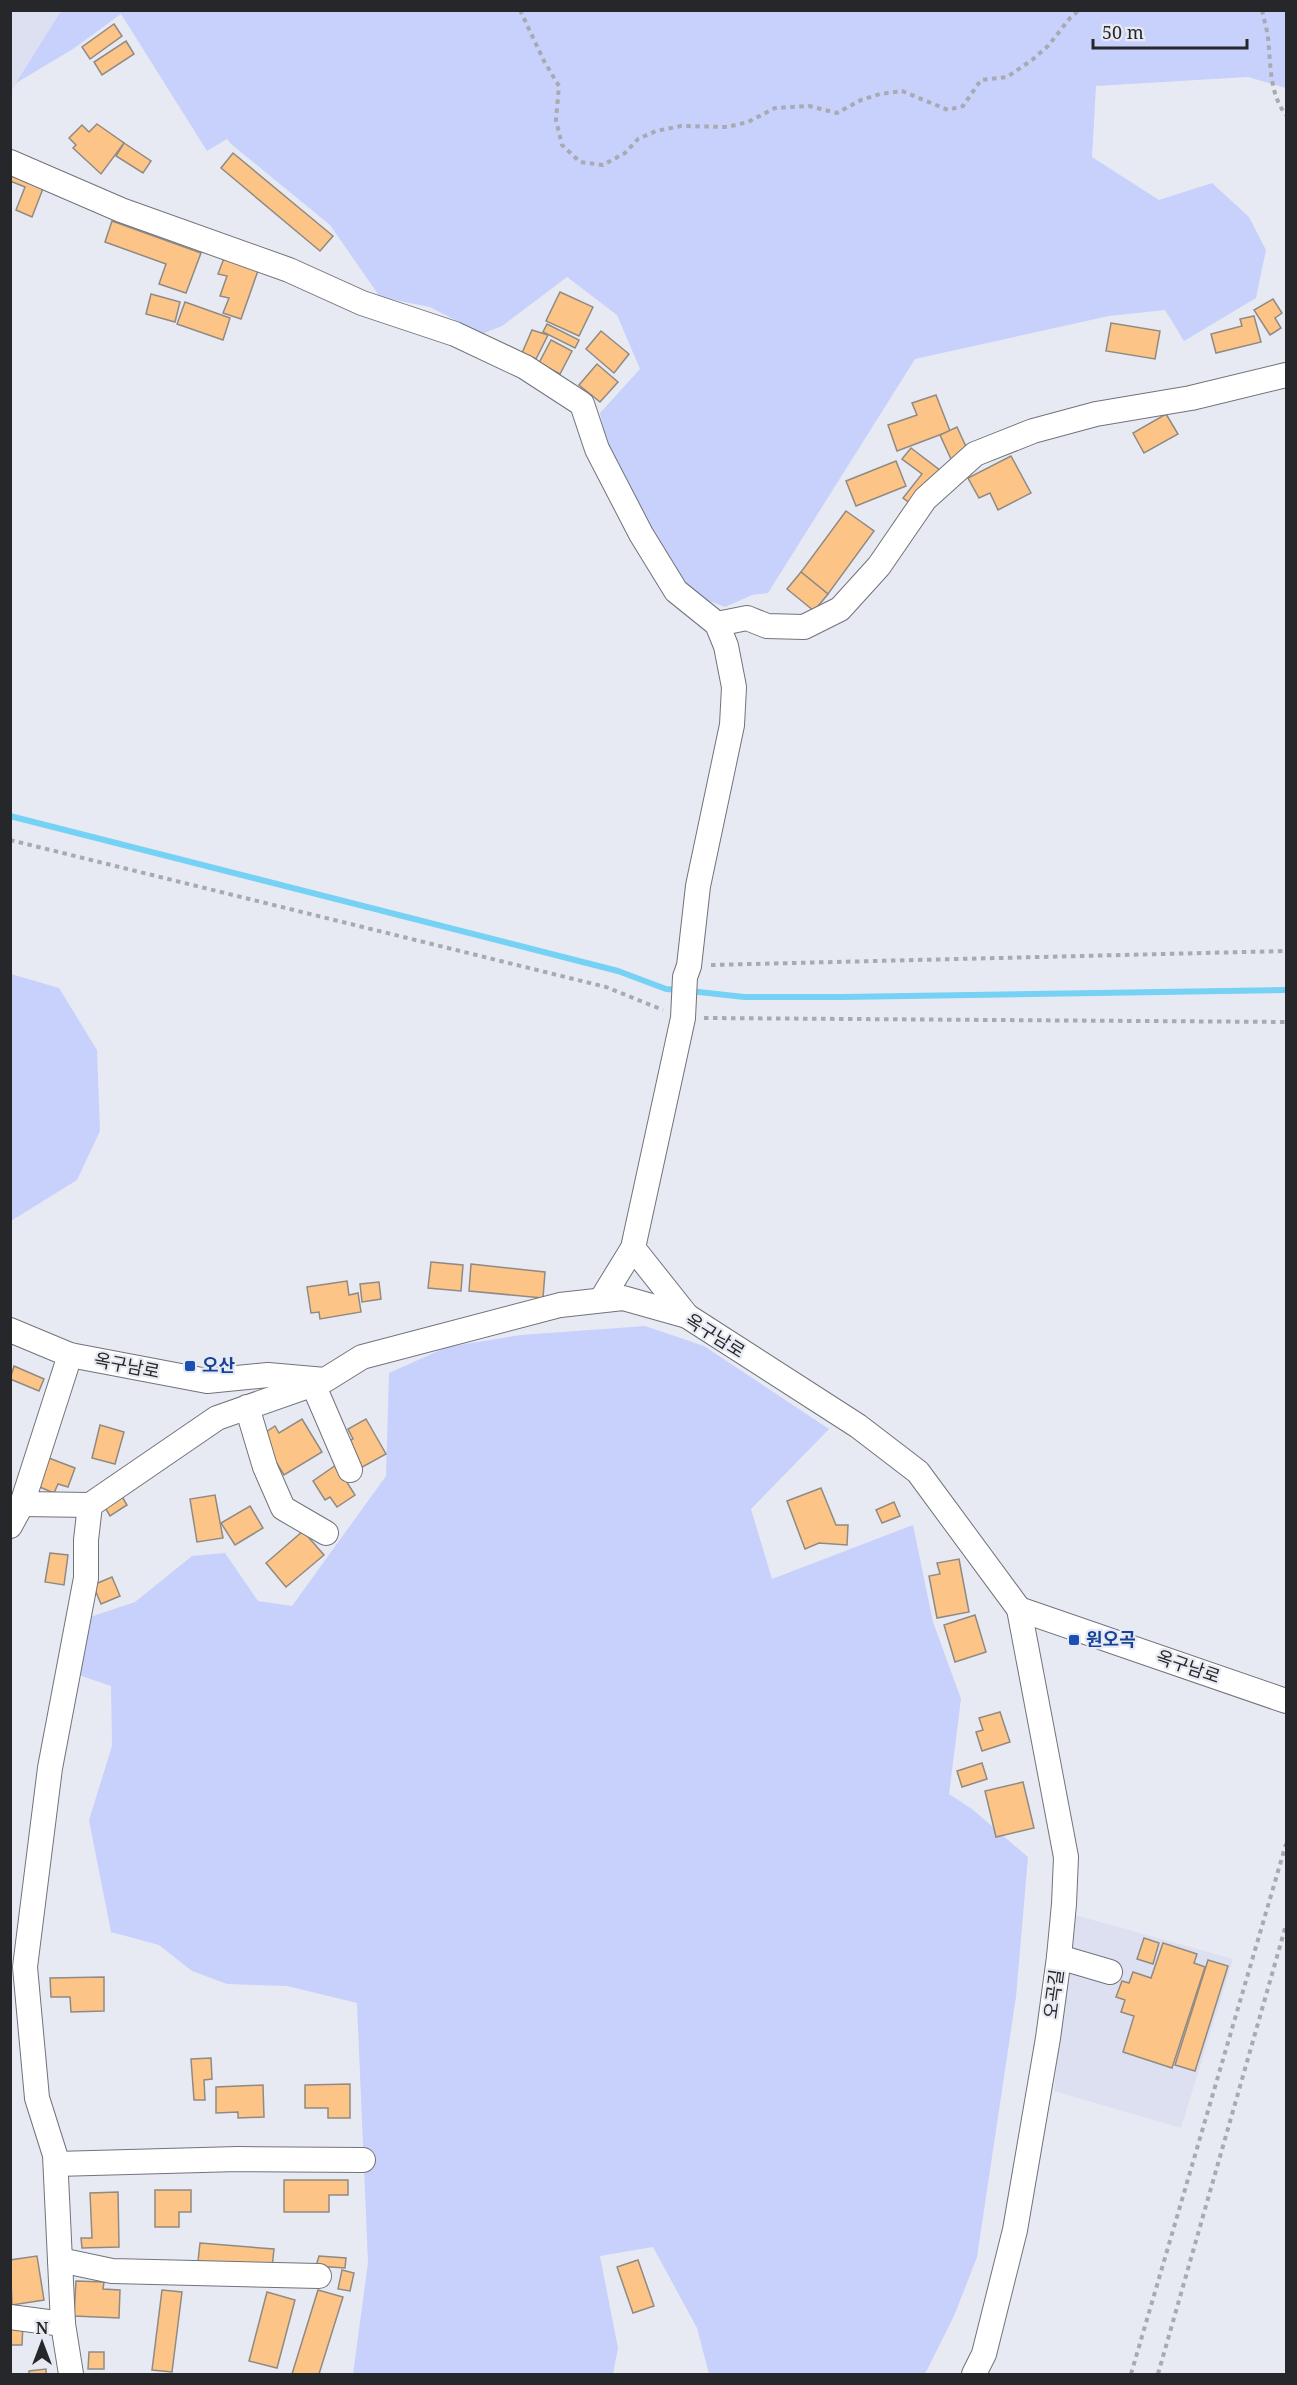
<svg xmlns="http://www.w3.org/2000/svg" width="1297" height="2385" viewBox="0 0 1297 2385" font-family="'Noto Serif','Noto Sans KR',serif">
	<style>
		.built { fill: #dce0f0 }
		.green { fill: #c7d1fb }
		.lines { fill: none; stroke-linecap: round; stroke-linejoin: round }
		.stream { stroke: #76d2f5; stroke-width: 6 }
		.building { fill: #fcc587; stroke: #908a83; stroke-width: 1.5 }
		.minor-casing { stroke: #71737b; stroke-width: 26 }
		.path { stroke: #a8aab1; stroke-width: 4; stroke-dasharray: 4.5 4.5; stroke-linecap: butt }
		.minor { stroke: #fff; stroke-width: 24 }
		.transit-dot { fill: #1a4fb4; stroke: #e8eaf3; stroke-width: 2 }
		.labels { text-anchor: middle; stroke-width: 4.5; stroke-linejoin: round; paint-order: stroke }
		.street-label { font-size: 18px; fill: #26272a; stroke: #e8eaf3 }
		.transit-label { font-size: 18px; font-weight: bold; fill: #164399; stroke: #e8eaf3; text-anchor: start }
	</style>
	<rect width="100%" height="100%" fill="#e8eaf3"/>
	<g class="built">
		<polygon points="11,11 61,11 11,92"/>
		<polygon points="1071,1914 1233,1959 1181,2128 1054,2091"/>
	</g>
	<g class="green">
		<polygon points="61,11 1286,11 1286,88 1248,77 1096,86 1092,157 1159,200 1212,183 1249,217 1266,250 1256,298 1184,341 1165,310 1109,316 915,359 768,593 752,595 725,607 688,593 653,533 607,445 600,413 640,369 617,315 567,277 502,326 482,334 430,307 380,297 330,225 231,144 227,139 207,151 121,14 73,49 16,83"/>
		<polygon points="11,974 59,988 97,1050 100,1131 77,1180 11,1221"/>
		<polygon points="645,1326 704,1346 829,1429 751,1509 772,1579 913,1525 933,1622 961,1699 949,1794 972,1809 1028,1857 1016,1997 977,2257 954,2316 925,2374 709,2374 697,2328 653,2247 600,2256 618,2348 613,2374 353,2374 368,2263 357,2003 287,1986 227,1984 192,1971 159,1945 111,1932 89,1820 112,1746 111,1686 76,1674 90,1617 135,1602 192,1556 225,1553 258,1601 292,1606 386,1476 389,1373 447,1347 521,1335"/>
	</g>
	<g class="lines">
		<g class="stream">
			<polyline points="10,816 618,971 666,989 680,990"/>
			<polyline points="690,991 744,997 843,997 1286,990"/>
		</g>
	</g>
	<g class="building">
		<polygon points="114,24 122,36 90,59 82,47"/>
		<polygon points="126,41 134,54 102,75 94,62"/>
		<polygon points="97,124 124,143 101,174 73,148 76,145 69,138 82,125 89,132"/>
		<polygon points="124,143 151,161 143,173 116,156"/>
		<polygon points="233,153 333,236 320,251 221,168"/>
		<polygon points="10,173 44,186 32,217 16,210 25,187 10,181"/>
		<polygon points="112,221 201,253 186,293 159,284 166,264 105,242"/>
		<polygon points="226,253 260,265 241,319 223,313 229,298 220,296 227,276 218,274"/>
		<polygon points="560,292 593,307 579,336 546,321"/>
		<polygon points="151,294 180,302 175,322 146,314"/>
		<polygon points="1273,299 1282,313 1275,318 1281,328 1270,335 1254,310"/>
		<polygon points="185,302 230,318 223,340 177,324"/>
		<polygon points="1254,316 1261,342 1216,353 1211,334 1242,326 1240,319"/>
		<polygon points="1111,323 1160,331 1155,359 1106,351"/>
		<polygon points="547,324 579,340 575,348 543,332"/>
		<polygon points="532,330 548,335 536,359 522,353"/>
		<polygon points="601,331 629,354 614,373 586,349"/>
		<polygon points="551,340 572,351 560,374 539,363"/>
		<polygon points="597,364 618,382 600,402 579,385"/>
		<polygon points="936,395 950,431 897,451 888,425 917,415 912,403"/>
		<polygon points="1166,414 1178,434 1144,453 1133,433"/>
		<polygon points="957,427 968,451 951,459 940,435"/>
		<polygon points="911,448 941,471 914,506 903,498 922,474 902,459"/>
		<polygon points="1011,456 1031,493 998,510 990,493 979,498 968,478"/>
		<polygon points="896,461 906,486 856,506 846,481"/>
		<polygon points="846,511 874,531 828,594 801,572"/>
		<polygon points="801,572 828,594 814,611 787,589"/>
		<polygon points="431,1262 463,1265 461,1291 428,1288"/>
		<polygon points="471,1264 545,1272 543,1298 469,1291"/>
		<polygon points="347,1281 349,1295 358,1293 361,1312 320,1319 319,1312 311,1313 307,1287"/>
		<polygon points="379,1282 381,1299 362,1302 360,1284"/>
		<polygon points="14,1366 44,1379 39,1391 10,1379"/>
		<polygon points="302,1419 322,1452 284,1475 260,1436 275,1426 279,1433"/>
		<polygon points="366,1419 386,1454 357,1470 343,1444 353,1439 348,1429"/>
		<polygon points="100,1425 124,1432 115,1464 92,1458"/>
		<polygon points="41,1455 75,1468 68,1487 58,1484 54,1493 30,1483"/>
		<polygon points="336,1465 355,1495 337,1507 330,1497 325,1500 313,1481"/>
		<polygon points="821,1488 836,1525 848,1525 847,1545 819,1543 805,1549 787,1501"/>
		<polygon points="120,1493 127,1505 110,1516 103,1504"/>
		<polygon points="215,1495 223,1538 197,1542 190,1499"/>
		<polygon points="894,1502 900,1516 882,1523 876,1510"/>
		<polygon points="250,1506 263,1528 235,1545 221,1523"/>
		<polygon points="303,1531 324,1555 286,1587 266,1563"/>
		<polygon points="50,1553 68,1555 64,1585 45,1582"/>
		<polygon points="959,1559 969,1612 937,1618 929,1576 940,1574 937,1563"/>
		<polygon points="112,1577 120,1596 101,1604 93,1585"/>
		<polygon points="975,1615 986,1652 955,1662 944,1625"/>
		<polygon points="1000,1712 1010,1742 982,1751 976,1732 983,1730 979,1718"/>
		<polygon points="982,1763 987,1779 962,1787 957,1771"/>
		<polygon points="1023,1782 1034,1828 996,1837 985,1791"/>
		<polygon points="1144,1938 1159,1943 1153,1964 1137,1959"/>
		<polygon points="1163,1943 1197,1954 1194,1963 1205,1967 1172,2068 1123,2052 1134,2016 1121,2012 1125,2000 1116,1997 1122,1981 1129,1983 1133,1972 1151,1978"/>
		<polygon points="1208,1960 1228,1966 1195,2071 1175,2065"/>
		<polygon points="104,1977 104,2011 71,2012 70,1997 51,1997 50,1978"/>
		<polygon points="211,2058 212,2079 204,2080 205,2100 194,2100 191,2059"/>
		<polygon points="350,2084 350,2118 328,2118 328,2108 305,2108 305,2085"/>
		<polygon points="263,2085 264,2117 238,2118 238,2112 216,2113 216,2087"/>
		<polygon points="284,2180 348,2180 348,2195 329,2195 329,2212 284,2212"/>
		<polygon points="155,2190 191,2190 191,2212 179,2212 179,2227 155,2227"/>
		<polygon points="118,2192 119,2247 82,2248 81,2238 92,2238 90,2193"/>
		<polygon points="200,2243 274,2249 272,2267 198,2261"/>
		<polygon points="37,2256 44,2300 12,2305 10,2260"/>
		<polygon points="319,2256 346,2258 345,2268 316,2266"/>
		<polygon points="638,2260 654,2306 633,2313 617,2267"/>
		<polygon points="342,2270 354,2273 350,2291 338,2289"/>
		<polygon points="76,2281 104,2282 103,2289 120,2290 119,2318 74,2316"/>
		<polygon points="162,2290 182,2292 172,2372 152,2370"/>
		<polygon points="318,2290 343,2297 319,2374 292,2374"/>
		<polygon points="267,2292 295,2300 277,2368 249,2361"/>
		<polygon points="10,2324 23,2324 22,2345 10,2345"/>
		<polygon points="89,2352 104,2352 104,2369 88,2369"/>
		<polygon points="46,2369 46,2374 29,2374 29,2371"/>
	</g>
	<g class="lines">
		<defs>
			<g id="minor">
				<polyline points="10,162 121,210 289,270 362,303 455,334 525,367 582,404 597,449 641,534 676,591 717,624 726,646 734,687 732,725 698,886 689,966 685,977 683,1018 633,1248 601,1300"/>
				<polyline points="717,624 747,618 767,626 804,627 840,609 879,566 925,499 975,454 1033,431 1096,414 1191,398 1286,375"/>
				<polyline points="633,1248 687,1316"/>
				<polyline points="10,1330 70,1355 207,1381 268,1375 325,1380 362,1357 560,1305 623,1298 687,1316 858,1426 918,1472 1019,1609 1286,1701"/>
				<polyline points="313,1384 350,1470"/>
				<polyline points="247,1407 265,1467 283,1508 326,1533"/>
				<polyline points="22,1504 90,1505"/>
				<polyline points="10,1526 22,1504 70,1355"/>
				<polyline points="1059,1957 1110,1972"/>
				<polyline points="56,2164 238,2159 363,2160"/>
				<polyline points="60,2260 112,2271 319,2276"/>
				<polyline points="10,2317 63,2324"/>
				<polyline points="71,2374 63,2324 55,2155 37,2098 25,1967 50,1768 86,1578 86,1540 90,1505 217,1418 317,1383"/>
				<polyline points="974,2374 984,2354 1015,2230 1048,2038 1059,1957 1064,1904 1066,1857 1019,1609"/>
			</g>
		</defs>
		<use href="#minor" class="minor-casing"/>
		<g class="path">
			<polyline points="520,10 544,61 559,86 556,120 562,145 580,162 603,165 625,153 638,139 656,131 681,126 727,127 748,122 775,108 809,106 837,113 861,100 880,94 902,91 948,110 963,106 981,80 1007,77 1032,60 1048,46 1070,18 1079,10"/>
			<path d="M1262,10C1264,20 1267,29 1268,38C1271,65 1269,93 1286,115"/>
			<polyline points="10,840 606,987 663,1010"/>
			<polyline points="711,965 1286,951"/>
			<polyline points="704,1018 1286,1022"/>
			<polyline points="1131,2374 1286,1844"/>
			<polyline points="1158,2374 1286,1925"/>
		</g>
		<use href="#minor" class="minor"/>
	</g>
	<g class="transit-dot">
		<rect x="184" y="1360" width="12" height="12" rx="3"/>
		<rect x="1068" y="1634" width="12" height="12" rx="3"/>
	</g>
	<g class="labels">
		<g class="street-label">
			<text transform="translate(715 1336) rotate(32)" y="6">옥구남로</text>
			<text transform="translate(127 1366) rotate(11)" y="6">옥구남로</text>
			<text transform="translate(1188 1667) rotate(19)" y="6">옥구남로</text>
			<text transform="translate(1054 1994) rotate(-82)" y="6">오곡길</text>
		</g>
		<g class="transit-label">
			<text x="202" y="1372">오산</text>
			<text x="1086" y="1646">원오곡</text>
		</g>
	</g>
	<rect width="1297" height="2385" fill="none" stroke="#26272a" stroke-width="24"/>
	<g transform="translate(42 2343)" stroke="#e8eaf3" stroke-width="4.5" paint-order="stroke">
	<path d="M0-4.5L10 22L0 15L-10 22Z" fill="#26272a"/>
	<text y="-9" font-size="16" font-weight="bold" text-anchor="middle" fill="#26272a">N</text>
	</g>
	<path d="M1093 39v9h154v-9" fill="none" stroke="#26272a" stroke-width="3"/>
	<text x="1102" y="39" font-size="18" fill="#26272a" stroke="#e8eaf3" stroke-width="4.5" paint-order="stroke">50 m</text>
</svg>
